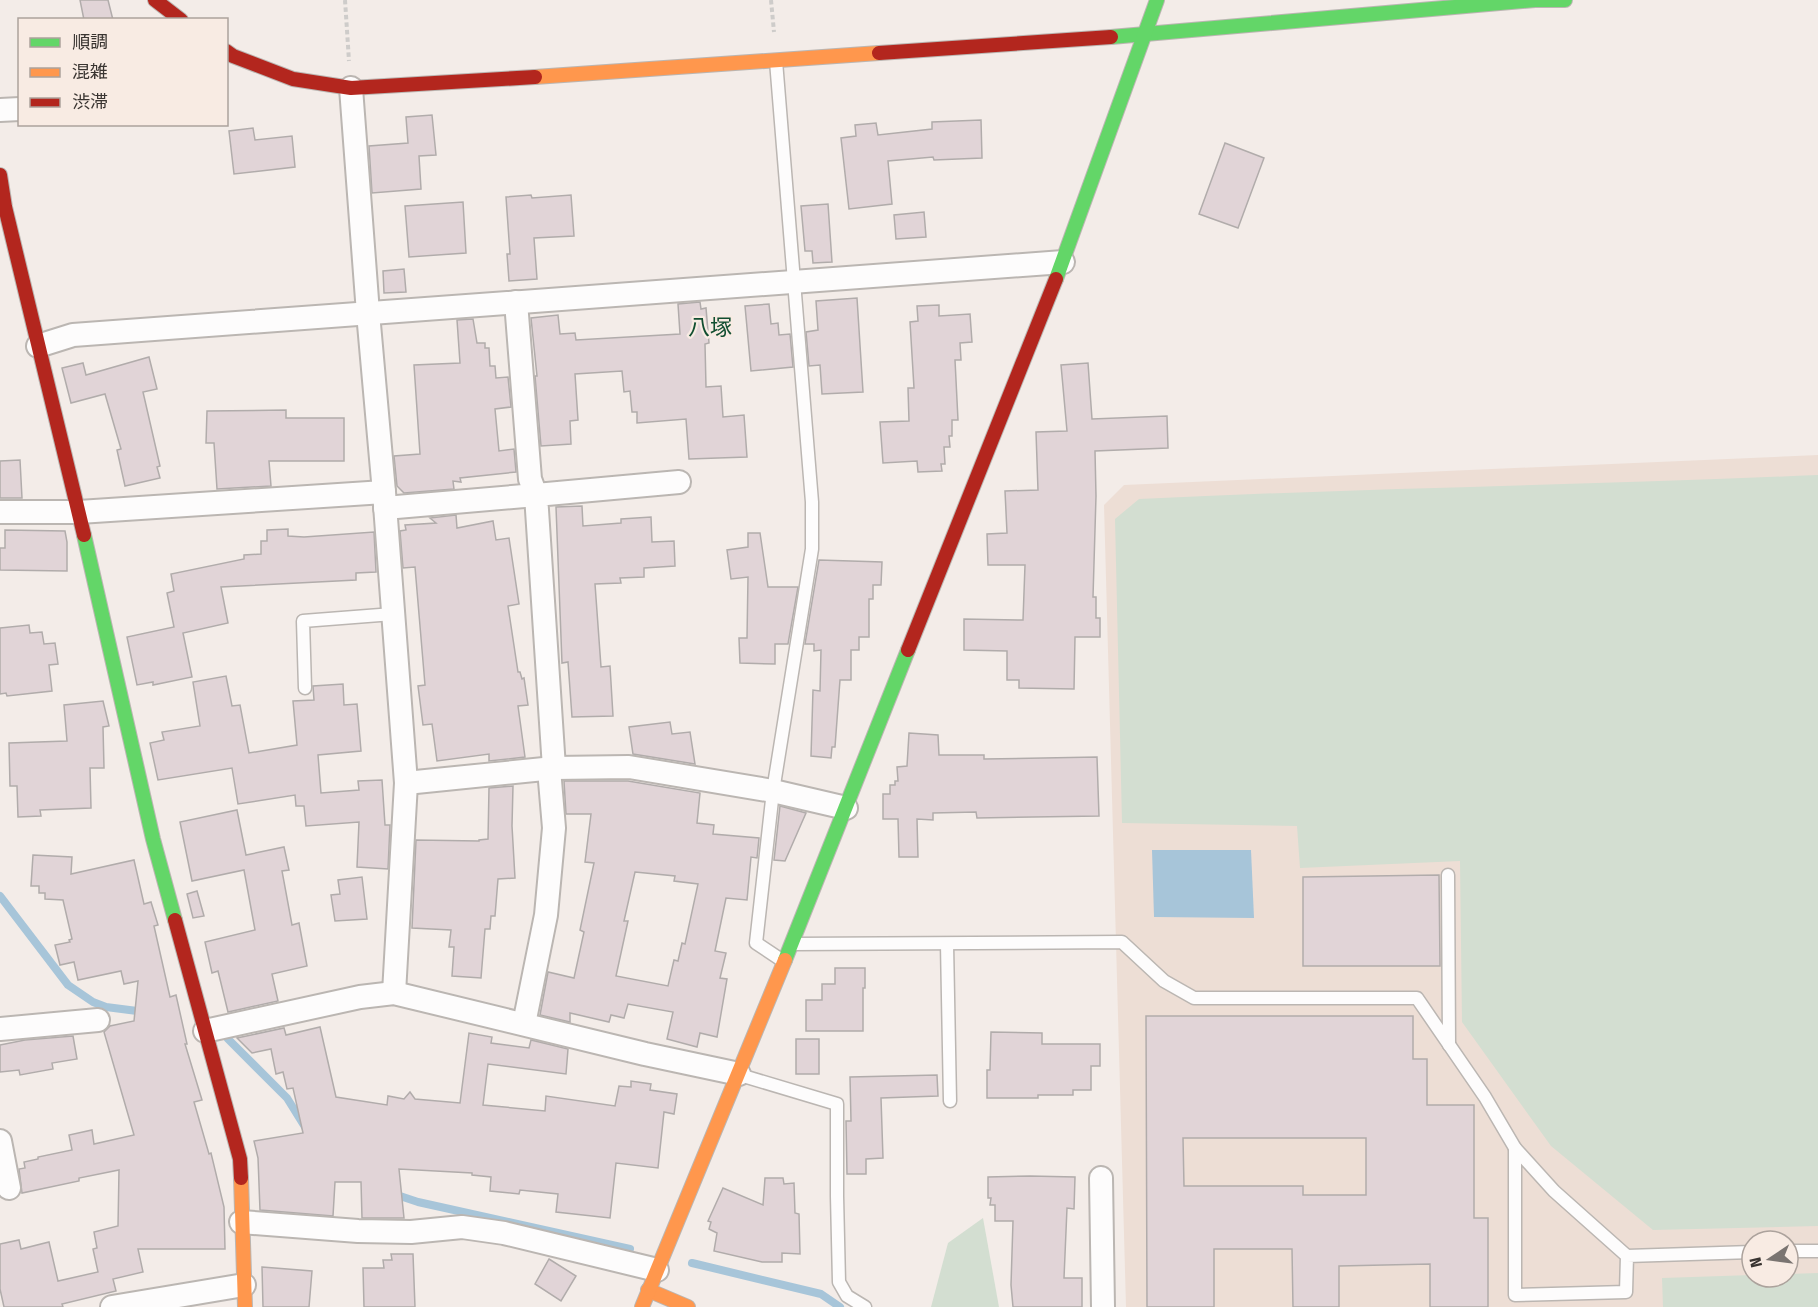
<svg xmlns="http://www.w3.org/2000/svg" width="1818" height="1307" viewBox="0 0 1818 1307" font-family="'Fira Sans Condensed','Noto Sans JP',sans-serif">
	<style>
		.built { fill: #edded5; fill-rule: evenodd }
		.green { fill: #d3ded1 }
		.water { fill: #a7c5d9 }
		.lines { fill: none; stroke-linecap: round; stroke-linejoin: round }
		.stream { stroke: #a7c5d9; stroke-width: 8 }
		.building { fill: #e1d4d7; stroke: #b1acab; stroke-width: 1.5; fill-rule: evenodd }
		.lane-casing { stroke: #bbb6b2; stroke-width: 15 }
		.street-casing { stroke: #bbb6b2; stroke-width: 26 }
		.fast-casing { stroke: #bbb6b2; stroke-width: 16 }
		.slow-casing { stroke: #bbb6b2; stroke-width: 16 }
		.jam-casing { stroke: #bbb6b2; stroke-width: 16 }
		.path { stroke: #ceccca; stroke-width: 4; stroke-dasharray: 4.5 3; stroke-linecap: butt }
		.lane { stroke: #fdfcfc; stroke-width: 12 }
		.street { stroke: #fdfcfc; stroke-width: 22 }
		.fast { stroke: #63d668; stroke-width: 14 }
		.slow { stroke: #ff974d; stroke-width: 14 }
		.jam { stroke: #b3261e; stroke-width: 14 }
		.labels { text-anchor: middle; stroke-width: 4.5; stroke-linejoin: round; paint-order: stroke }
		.neighbourhood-label { font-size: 22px; fill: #114e30; stroke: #f8ebe3 }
	</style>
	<rect width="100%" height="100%" fill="#f3ece8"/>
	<path class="built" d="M1818,455V1307H1126L1104,505L1124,485ZM1752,1241H1788V1277H1752Z"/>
	<g class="green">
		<path d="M1818,475V1226L1653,1230L1551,1146L1462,1022L1460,861L1300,868L1297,826L1122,823L1115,519L1139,499C1365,488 1592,485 1818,475Z"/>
		<polygon points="983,1218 999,1307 931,1307 948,1243"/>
		<polygon points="1818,1273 1818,1307 1663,1307 1662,1278 1752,1275 1752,1277 1788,1277 1788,1274"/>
	</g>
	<polygon class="water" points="1152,850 1251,850 1254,918 1154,917"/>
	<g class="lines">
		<g class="stream">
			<polyline points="0,896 68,985 93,1002 106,1007 145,1012"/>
			<polyline points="228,1039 287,1098 305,1127"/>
			<polyline points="394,1194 418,1202 630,1249"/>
			<polyline points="692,1263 821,1294 840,1307"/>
		</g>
	</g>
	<g class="building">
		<polygon points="80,0 108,0 113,20 84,20"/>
		<polygon points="432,115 436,155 419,156 421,189 372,193 369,146 408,143 406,117"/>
		<polygon points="981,120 982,158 934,160 933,157 888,161 892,204 849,209 841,138 856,136 855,125 876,123 878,135 932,129 932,122"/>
		<polygon points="253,128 255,140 292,136 295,167 234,174 229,131"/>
		<polygon points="1225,143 1264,158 1238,228 1199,214"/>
		<polygon points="531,195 532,198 571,195 574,236 534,238 537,279 509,281 507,254 510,254 506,197"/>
		<polygon points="463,202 466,253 409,257 405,206"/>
		<polygon points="828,204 832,262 813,263 812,251 805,251 801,206"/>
		<polygon points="924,212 926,237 896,239 894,215"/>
		<polygon points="404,269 406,292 384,293 383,271"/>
		<polygon points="857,298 863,392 822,394 820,365 809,366 806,332 818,330 816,301"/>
		<polygon points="700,302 701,309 706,308 709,343 705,344 706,387 721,386 723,417 744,415 747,457 689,459 686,419 637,423 637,412 632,412 630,391 624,392 622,371 575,374 578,420 570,421 571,444 541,446 535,376 537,376 531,318 558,315 560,334 575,333 576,340 680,334 678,304"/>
		<polygon points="769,304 771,324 778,323 779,335 790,334 793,367 751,371 745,306"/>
		<polygon points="939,305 939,316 970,314 972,342 960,343 961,360 955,360 958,420 952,420 952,436 949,436 950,447 944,447 945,464 941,464 942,471 918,472 917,461 883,463 880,422 909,421 908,388 914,388 910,322 918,321 917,306"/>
		<polygon points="473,319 477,343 485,343 485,348 489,348 490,366 495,366 496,378 508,377 511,407 495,409 499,451 514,449 516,472 460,478 461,482 453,481 454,489 404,493 397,486 394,456 420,454 414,365 460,363 457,320"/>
		<polygon points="149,357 157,389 143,392 160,466 157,467 160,478 125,486 117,450 121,449 105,394 71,403 62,368 83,363 86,375"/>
		<polygon points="1088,363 1092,419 1167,416 1168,448 1095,451 1096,496 1093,597 1096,597 1096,618 1100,618 1100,637 1075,637 1074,689 1019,688 1019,680 1007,680 1007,651 964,650 964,619 1023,620 1025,565 988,565 987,534 1007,533 1005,491 1038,490 1036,432 1067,431 1061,365"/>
		<polygon points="286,410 286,418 344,418 344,461 269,461 271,486 217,489 214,443 206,443 207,411"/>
		<polygon points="20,460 22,498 0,498 0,461"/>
		<polygon points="582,506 583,526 621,523 621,519 651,517 652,542 674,541 675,566 644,568 644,577 620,578 621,583 595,584 601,667 610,666 613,716 572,717 568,662 562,663 556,507"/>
		<polygon points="456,515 457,528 493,521 496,540 509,538 519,604 508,606 518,672 520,672 522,679 524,678 528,705 518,706 525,757 489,761 489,754 437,761 432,724 423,725 418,686 425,685 415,567 403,568 400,531 406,530 405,525 436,523 430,518"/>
		<polygon points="288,529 288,536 304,537 374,532 376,572 356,573 356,580 221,587 228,623 183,633 192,677 153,685 153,682 137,685 127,637 174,627 167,593 174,591 171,574 244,559 244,555 261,554 261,541 267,541 267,530"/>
		<polygon points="5,530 65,531 67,542 67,571 0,570 0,548 5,548"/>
		<polygon points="748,533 760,533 768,587 798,587 788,644 775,644 775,664 740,663 739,638 747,638 748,577 731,579 727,550 748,547"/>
		<polygon points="819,560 882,562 881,585 873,585 873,599 869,599 869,637 859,637 859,650 851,650 851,680 840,680 835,747 832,747 831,758 811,756 813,690 820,691 821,650 814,651 814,644 805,644"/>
		<polygon points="29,625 30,633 42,632 44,644 55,643 58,664 49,665 52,691 7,696 6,693 0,694 0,628"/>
		<polygon points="226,676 232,706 240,705 249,753 297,745 293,701 314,700 313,686 343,684 344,705 357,704 361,751 318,755 321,793 359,790 358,781 382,780 385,825 390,825 388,869 357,867 359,822 306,826 304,806 296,806 295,795 238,804 232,768 158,780 150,743 164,740 162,732 200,726 193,682"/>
		<polygon points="103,701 109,726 103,727 104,768 90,768 91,808 40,810 41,816 18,817 17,786 10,786 9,743 67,741 64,705"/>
		<polygon points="670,722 672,734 690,732 695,764 633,754 629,727"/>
		<polygon points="909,733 938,735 939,755 984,755 984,759 1097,757 1099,816 977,818 976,812 933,813 933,820 917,819 918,857 899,857 898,819 883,819 883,794 890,794 890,785 895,785 895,781 898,781 897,767 907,766"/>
		<path d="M564,781H628L700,793L697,823L714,825L713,834L759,838L757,858L751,857L747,900L726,898L715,951L726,953L720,978L727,979L717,1037L700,1033L697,1047L667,1039L673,1012L628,1004L624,1018L611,1015L609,1022L570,1013V1022L540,1015L548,972L574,978L584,932L580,930L594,863L585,862L591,814H566ZM635,872L675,876L674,881L698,884L685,944L682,943L678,961L674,960L668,986L616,976L628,921H624Z"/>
		<polygon points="513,786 512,826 515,878 498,879 495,916 491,916 490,929 485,929 481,978 452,976 454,947 449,947 451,930 412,928 416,840 479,841 479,840 488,839 489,788"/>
		<polygon points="780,806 806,813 785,861 774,860"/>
		<polygon points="237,810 246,855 284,847 289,870 282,871 292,925 299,923 307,966 272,974 278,1001 228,1012 218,971 212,973 205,942 255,930 244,870 192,881 180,822"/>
		<polygon points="33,855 72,857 71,874 134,860 144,904 151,902 158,925 154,926 170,997 176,995 187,1044 185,1044 202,1100 194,1102 209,1154 211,1153 224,1207 225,1249 138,1249 143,1272 113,1279 116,1291 62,1304 63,1307 4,1307 0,1289 0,1244 19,1240 21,1249 49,1242 58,1281 98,1272 93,1249 97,1248 94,1232 118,1226 119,1170 79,1178 79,1181 22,1193 19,1169 25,1168 24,1162 38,1159 38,1157 72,1150 69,1135 92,1130 94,1144 134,1135 104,1032 110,1026 134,1021 138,981 124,984 121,971 78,980 74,962 60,965 55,945 70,942 69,940 72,939 63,900 45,899 45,893 39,893 39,886 31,886"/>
		<polygon points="1439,875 1440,966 1303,966 1303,877"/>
		<polygon points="362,877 367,919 335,921 331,895 340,894 338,880"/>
		<polygon points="197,891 204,916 193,918 187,894"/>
		<polygon points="835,968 865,968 865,988 863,988 863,1031 806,1031 806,1000 822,1000 822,984 835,984"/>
		<path d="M1146,1016H1413V1059H1427V1105H1474V1218H1488V1307H1430V1264L1339,1266V1307H1293L1292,1249H1214V1307H1147ZM1183,1138H1366V1195H1303V1186H1184Z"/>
		<polygon points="320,1027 336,1097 387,1105 388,1096 404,1099 410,1092 415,1099 460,1103 469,1033 492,1037 491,1043 529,1048 531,1040 568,1049 566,1074 488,1064 483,1105 545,1111 546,1096 615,1106 619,1086 631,1087 631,1081 651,1084 650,1090 677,1094 674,1114 664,1112 658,1168 616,1163 610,1218 556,1212 558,1194 520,1190 519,1194 490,1191 491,1177 472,1175 472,1173 399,1169 404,1218 362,1218 361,1182 335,1182 333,1216 260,1210 258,1158 254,1141 303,1133 293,1088 287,1089 283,1072 276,1074 271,1049 252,1053 237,1038 284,1028 286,1035"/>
		<polygon points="991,1032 1042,1033 1042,1044 1100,1044 1100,1066 1091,1066 1091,1090 1073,1090 1073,1095 1038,1095 1038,1098 987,1098 987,1070 990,1070"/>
		<polygon points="73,1036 77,1059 52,1063 53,1069 20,1075 19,1070 0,1072 0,1045 25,1040"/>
		<rect x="796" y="1039" width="23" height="35"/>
		<polygon points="937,1075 938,1096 881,1098 883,1158 866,1159 866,1174 847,1174 846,1121 851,1121 850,1077"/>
		<polygon points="1030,1176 1075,1177 1074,1209 1067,1208 1064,1278 1082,1278 1082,1307 1013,1307 1011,1285 1013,1221 995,1221 995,1205 990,1205 991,1198 988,1198 988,1177"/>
		<polygon points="765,1178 783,1178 784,1184 794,1183 795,1213 799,1214 800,1254 782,1253 782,1262 762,1262 714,1251 717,1233 709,1229 711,1222 708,1221 723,1188 763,1205"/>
		<polygon points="391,1254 413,1254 415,1307 364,1307 363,1268 384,1268 383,1260 392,1260"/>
		<polygon points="549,1259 576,1276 561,1301 535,1284"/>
		<polygon points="262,1267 312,1271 309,1307 263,1307"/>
	</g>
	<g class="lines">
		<defs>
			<g id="lane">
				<polyline points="776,61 812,502 812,549 773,791 756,943 783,961"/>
				<polyline points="305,688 303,621 393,614"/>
				<polyline points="1448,875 1449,1045"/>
				<polyline points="793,944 1122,942 1164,981 1194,998 1417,998 1485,1097 1515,1148"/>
				<polyline points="947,944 950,1101"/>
				<polyline points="740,1075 837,1104 837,1196 839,1282 847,1296 865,1307"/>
				<polyline points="1788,1251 1818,1251"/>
				<polyline points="1627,1256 1626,1292 1515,1295 1515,1148 1554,1191 1627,1256 1752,1252"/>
			</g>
			<g id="street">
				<polyline points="351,88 368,313 384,492 406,783 394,993"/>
				<polyline points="0,110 20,109"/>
				<polyline points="38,346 73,335 1063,262"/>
				<polyline points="679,482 536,495 554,768 629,767 773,791 846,808"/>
				<polyline points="385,508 536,495 530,479 516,302"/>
				<polyline points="0,512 79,512 384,492"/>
				<polyline points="406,783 554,768"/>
				<polyline points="524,1024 546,915 554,828 549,769"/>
				<polyline points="0,1029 98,1020"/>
				<polyline points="205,1031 360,997 394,993 645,1054 739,1074"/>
				<polyline points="0,1141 9,1188"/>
				<polyline points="1101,1178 1103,1307"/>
				<polyline points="241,1222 358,1231 411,1232 462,1227 504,1233 657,1270"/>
				<polyline points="112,1307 244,1285"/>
			</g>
			<g id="fast">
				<polyline points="1111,37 1535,0 1565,0"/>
				<polyline points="1056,279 1157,0"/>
				<polyline points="84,535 153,839 175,920"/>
				<polyline points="785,960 908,650"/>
			</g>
			<g id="slow">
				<polyline points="535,77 879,53"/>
				<polyline points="241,1178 245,1307"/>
				<polyline points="648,1290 688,1307"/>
				<polyline points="642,1307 785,960"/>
			</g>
			<g id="jam">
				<polyline points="155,0 181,20"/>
				<polyline points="226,51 233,56 293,79 351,88 535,77"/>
				<polyline points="879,53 1111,37"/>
				<polyline points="0,175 5,207 84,535"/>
				<polyline points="908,650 1056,279"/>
				<polyline points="175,920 240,1159 241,1178"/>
			</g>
		</defs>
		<use href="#lane" class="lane-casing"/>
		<use href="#street" class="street-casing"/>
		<use href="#fast" class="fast-casing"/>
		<use href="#slow" class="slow-casing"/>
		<use href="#jam" class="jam-casing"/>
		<g class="path">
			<polyline points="345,0 349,61"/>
			<polyline points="771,0 774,32"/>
		</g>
		<use href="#lane" class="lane"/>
		<use href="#street" class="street"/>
		<use href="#fast" class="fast"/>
		<use href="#slow" class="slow"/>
		<use href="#jam" class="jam"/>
	</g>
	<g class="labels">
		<g class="neighbourhood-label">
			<text x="710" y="335">八塚</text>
		</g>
	</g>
	<rect x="18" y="18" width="210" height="108" fill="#f8ebe3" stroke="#aca29c" stroke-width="1.5"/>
	<rect x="30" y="38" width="30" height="9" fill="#63d668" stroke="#aca29c" stroke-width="1.5"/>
	<text x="72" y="48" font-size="18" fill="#393431">順調</text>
	<rect x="30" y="68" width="30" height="9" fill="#ff974d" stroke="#aca29c" stroke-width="1.5"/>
	<text x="72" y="78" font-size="18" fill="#393431">混雑</text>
	<rect x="30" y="98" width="30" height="9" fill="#b3261e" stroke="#aca29c" stroke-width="1.5"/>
	<text x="72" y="108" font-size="18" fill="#393431">渋滞</text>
	<g transform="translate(1770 1259) rotate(257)"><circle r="28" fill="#f8ebe3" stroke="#aca29c" stroke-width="1.5"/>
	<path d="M0-4.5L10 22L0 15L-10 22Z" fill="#7a7471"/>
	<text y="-9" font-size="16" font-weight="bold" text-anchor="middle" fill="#393431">N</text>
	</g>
</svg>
